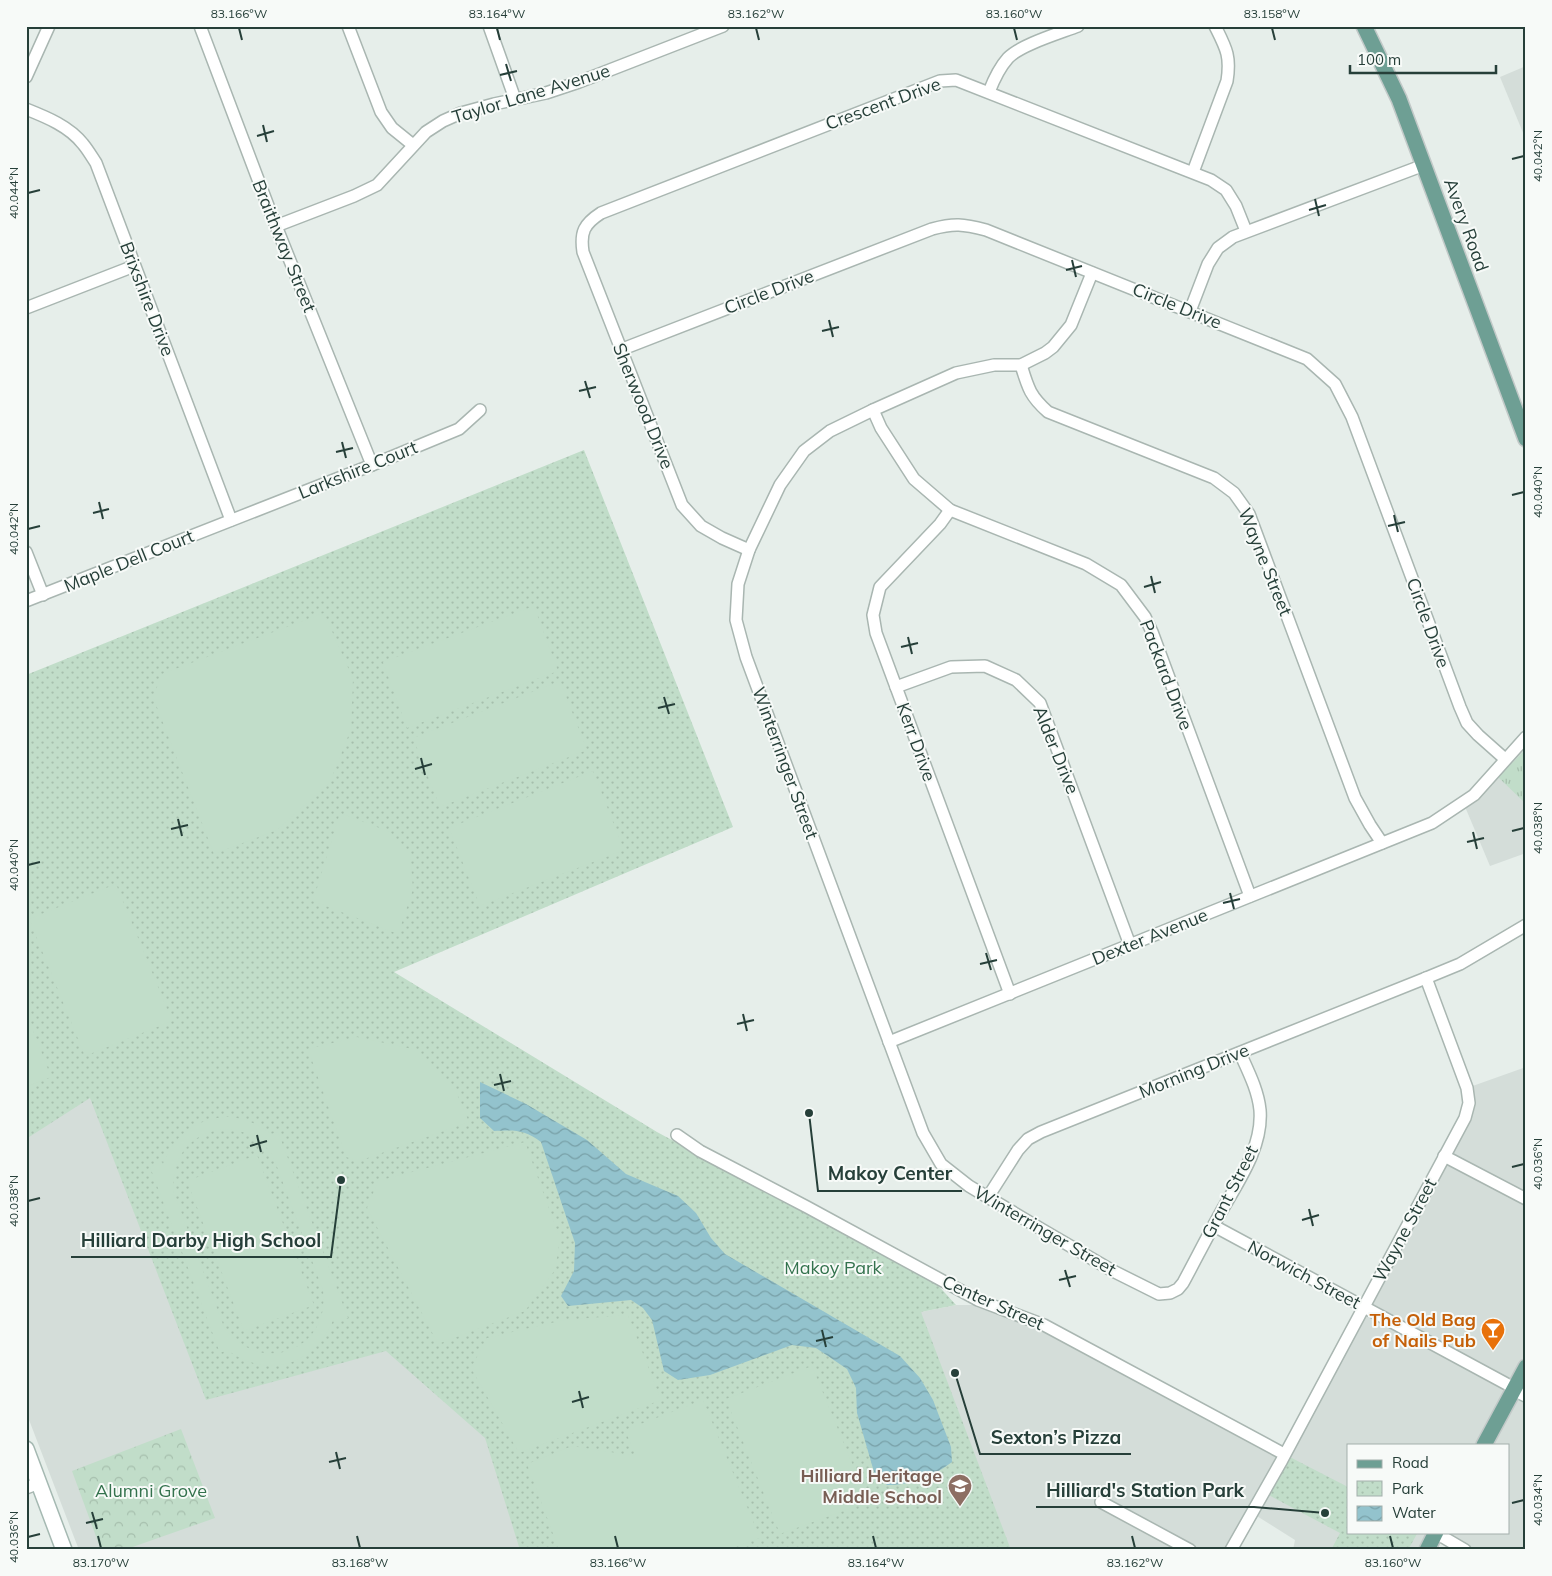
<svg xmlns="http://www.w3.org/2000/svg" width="1552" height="1576" viewBox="0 0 1552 1576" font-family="Mulish,sans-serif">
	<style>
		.built { fill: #d4ddd9; fill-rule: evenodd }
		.grass { fill: url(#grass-tufts) }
		.forest { fill: url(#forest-crowns) }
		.park { fill: url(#park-dots) }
		.pitch { fill: #c1ddc9; fill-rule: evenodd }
		.water { fill: url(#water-waves) }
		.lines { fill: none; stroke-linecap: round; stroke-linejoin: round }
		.street-casing { stroke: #a9b6b1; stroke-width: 14 }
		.secondary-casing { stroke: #a5b9b2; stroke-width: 18 }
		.primary-casing { stroke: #c2c9c8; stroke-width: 18 }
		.street { stroke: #fff; stroke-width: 11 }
		.secondary { stroke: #fff; stroke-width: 15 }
		.primary { stroke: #6e9f94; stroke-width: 15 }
		.ticks { fill: none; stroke: #263f39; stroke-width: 2 }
		.labels { text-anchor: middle; stroke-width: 4; stroke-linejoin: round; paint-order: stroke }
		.street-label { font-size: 18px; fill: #263f39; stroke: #f7faf8 }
		.park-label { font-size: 18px; fill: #33724d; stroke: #f7faf8 }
		.food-label { font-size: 18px; font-weight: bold; fill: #c56008; stroke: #f7faf8; text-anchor: end }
		.education-label { font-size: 18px; font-weight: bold; fill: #785e54; stroke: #f7faf8; text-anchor: end }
		.leader { fill: none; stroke: #263f39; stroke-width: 2 }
		.callout-dot { fill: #263f39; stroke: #f7faf8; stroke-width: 2 }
		.callout-label { font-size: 19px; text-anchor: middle; font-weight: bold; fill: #263f39; stroke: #f7faf8; stroke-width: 4; stroke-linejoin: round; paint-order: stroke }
		.neatline { fill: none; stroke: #263f39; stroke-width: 2 }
		.ticks-label { font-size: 12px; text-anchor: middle; fill: #263f39 }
	</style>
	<defs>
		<pattern id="grass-tufts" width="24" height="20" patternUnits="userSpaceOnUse" patternTransform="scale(1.25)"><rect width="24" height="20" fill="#c1ddc9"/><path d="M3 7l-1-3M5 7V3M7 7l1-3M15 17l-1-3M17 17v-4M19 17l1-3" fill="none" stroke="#a6bfad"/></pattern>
		<pattern id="forest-crowns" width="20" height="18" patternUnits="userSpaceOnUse" patternTransform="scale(1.25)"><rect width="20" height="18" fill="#c1ddc9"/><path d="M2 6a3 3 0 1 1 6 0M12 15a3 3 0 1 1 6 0" fill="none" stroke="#a6bfad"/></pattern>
		<pattern id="park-dots" width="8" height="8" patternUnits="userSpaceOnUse" patternTransform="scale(1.25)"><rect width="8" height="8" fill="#c1ddc9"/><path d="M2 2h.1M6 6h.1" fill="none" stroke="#a6bfad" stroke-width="1.8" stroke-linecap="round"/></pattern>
		<pattern id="water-waves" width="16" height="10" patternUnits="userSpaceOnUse" patternTransform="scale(1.25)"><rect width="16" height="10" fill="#93c3cd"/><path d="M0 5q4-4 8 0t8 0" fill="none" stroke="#78a0a7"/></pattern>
	</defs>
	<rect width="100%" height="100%" fill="#e6eeea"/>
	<g class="built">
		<polygon points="1526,66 1526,140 1500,77"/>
		<polygon points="1526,737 1526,853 1490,866 1463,802"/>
		<path d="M26,823L921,1312L956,1305H989L1031,1319L1284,1454L1465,1118L1467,1088L1526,1067V1550H1465L1436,1533L1427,1550H1293L1295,1540L1252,1513L1231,1550H79L26,1412ZM1348,1445H1508V1532H1348Z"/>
	</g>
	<polygon class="grass" points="1526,749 1526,804 1498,777"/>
	<polygon class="forest" points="181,1429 215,1518 124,1550 101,1550 72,1471"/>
	<g class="park">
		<polygon points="584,450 733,827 394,972 657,1132 935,1282 956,1305 921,1312 1011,1550 520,1550 485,1438 386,1351 206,1400 90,1098 26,1139 26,675"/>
		<polygon points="1284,1454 1348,1487 1348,1532 1418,1532 1408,1550 1331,1550 1340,1533 1263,1492"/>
	</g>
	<g class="pitch">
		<polygon points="534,606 558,671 407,728 383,662"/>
		<polygon points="324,613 353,679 351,729 330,782 277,830 214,854 153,697 162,674"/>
		<polygon points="560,681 587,750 440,807 413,738"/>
		<polygon points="593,771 624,850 480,906 449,828"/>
		<polygon points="340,813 390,832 410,856 413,889 398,934 313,901"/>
		<polygon points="116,884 172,1021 85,1056 29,919"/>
		<polygon points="26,1012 51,1077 26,1087"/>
		<polygon points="357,1037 412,1049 454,1087 469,1122 359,1161 346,1157 308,1049"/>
		<path d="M224,1117C242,1117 257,1123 271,1134L278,1132L348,1318L336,1322L334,1318C316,1365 268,1380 227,1350L220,1353L150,1167L162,1162L163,1164C174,1136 194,1120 224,1117ZM224,1129C246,1130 261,1138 273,1156L323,1290C331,1351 259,1377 224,1327L174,1193C170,1158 190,1133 224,1129Z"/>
		<polygon points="525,1142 560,1239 555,1270 525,1311 438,1344 367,1208 378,1181"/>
		<polygon points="257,1155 314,1305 244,1331 187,1181"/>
		<polygon points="628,1315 661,1400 519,1453 471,1368 487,1338 564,1320"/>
		<polygon points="812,1366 868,1502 780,1534 726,1399"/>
		<polygon points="703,1400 760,1538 726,1550 559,1550 527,1464 572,1446 636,1456 625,1430"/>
	</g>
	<path class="water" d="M480,1082L526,1104L587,1140L626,1174L678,1196L696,1213L711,1238L725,1254L900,1356L920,1378L933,1400L951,1447L952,1462C934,1476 910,1486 887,1485L874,1472L857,1413L856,1388L847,1369L816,1348L792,1345L710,1375L678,1380L664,1371L652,1320L643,1308L631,1300L568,1306L561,1296L574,1271L575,1243L541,1142C524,1129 514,1130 494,1131L480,1118Z"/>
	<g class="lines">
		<defs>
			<g id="street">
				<polyline points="200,26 270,211 372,465"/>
				<polyline points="348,26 381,112 392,128 413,145"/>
				<polyline points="489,26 515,99"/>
				<polyline points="26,77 49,26"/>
				<path d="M989,92C994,79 999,68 1008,58C1020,45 1060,33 1078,26"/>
				<path d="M26,109C46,117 69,126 83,144C88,150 92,157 96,163L231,520"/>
				<path d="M1193,172L1227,81C1231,56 1226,48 1215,26"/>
				<polyline points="276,226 354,196 377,185 426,132 443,121 461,113 494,104 546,93 579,82 723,26"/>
				<path d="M1092,273L1071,325L1053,347L1045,353L1021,365H994L956,373L873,410L830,431L804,451L780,485L749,550L738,584L736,620L746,657L923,1133L941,1164L969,1186L1041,1229L1113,1271L1159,1294L1170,1293L1178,1289L1183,1283C1196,1259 1208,1235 1221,1212C1238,1182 1263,1147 1260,1110C1258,1090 1248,1071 1240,1053"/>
				<polyline points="26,308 134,266"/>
				<polyline points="1190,311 1208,264 1218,248 1233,237 1424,165"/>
				<path d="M620,350L932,229C954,223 963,224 986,230L1307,359L1335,384L1352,417L1460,707L1467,723L1478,735L1505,759"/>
				<path d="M1021,365C1028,388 1030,396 1048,412L1214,478L1234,493L1249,514L1355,798L1370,825L1382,843"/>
				<polyline points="873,410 881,428 914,479 950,510 1086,564 1121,585 1145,617 1152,632 1250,896"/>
				<polyline points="950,510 940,524 880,587 873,615 876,633 1010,994"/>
				<path d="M749,550L722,538L701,526L682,505L583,252C580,232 584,224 601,213L940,81L956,80L1211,180L1226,190L1236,206L1246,231"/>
				<polyline points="26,552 43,595"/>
				<polyline points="26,601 372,465 459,429 480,410"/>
				<polyline points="896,687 951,667 985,666 1016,680 1040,703 1130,945"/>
				<polyline points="889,1042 1432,823 1474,795 1526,737"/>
				<polyline points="677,1135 700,1151 807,1207 978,1300 1044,1325 1284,1454"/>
				<polyline points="1444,1156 1526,1199"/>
				<polyline points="988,1197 1018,1150 1028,1139 1041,1132 1426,978 1460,964 1526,925"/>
				<polyline points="1214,1226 1514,1388"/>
				<polyline points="26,1488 39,1483"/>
				<polyline points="1101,1502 1190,1550"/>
				<polyline points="1436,1533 1465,1550"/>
				<polyline points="1231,1550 1282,1460 1465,1118 1469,1103 1467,1088 1426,978"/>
			</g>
			<g id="secondary">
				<polyline points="1514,1388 1526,1394"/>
				<polyline points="26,1449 64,1550"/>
			</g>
			<g id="primary">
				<polyline points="1364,26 1399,99 1526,439"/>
				<polyline points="1484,1445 1526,1367"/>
				<polyline points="1427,1550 1436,1532"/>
			</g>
		</defs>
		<use href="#street" class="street-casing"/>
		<use href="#secondary" class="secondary-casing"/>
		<use href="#primary" class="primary-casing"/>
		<use href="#street" class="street"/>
		<use href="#secondary" class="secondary"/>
		<use href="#primary" class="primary"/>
	</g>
	<path class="ticks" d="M239,28L242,40M497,28L500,40M756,28L759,40M1014,28L1017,40M1272,28L1275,40M506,64L511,81M500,75L517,71M263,125L267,142M257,136L274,131M1512,159L1524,156M28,193L40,190M1315,199L1319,216M1309,210L1326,205M1072,260L1076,277M1066,270L1082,266M829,320L833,337M822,331L839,327M585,381L590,398M579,391L596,387M342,442L346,458M336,452L353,448M1512,495L1524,492M99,502L103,519M93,513L109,509M1394,515L1398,532M1388,526L1405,522M28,529L40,526M1151,576L1155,593M1144,587L1161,582M908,637L912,654M901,647L918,643M664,697L669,714M658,708L675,704M421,758L425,775M415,769L432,764M178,819L182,836M171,829L188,825M1512,831L1524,828M1473,832L1477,849M1467,842L1484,838M28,865L40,862M1230,893L1234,909M1223,903L1240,899M986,953L991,970M980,964L997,960M743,1014L747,1031M737,1024L754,1020M500,1074L504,1091M494,1085L511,1081M257,1135L261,1152M250,1146L267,1141M1512,1167L1524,1164M28,1201L40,1198M1309,1209L1313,1226M1302,1220L1319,1215M1065,1270L1070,1287M1059,1280L1076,1276M822,1330L826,1347M816,1341L833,1337M579,1391L583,1408M572,1402L589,1397M336,1452L340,1469M329,1462L346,1458M1512,1503L1524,1500M92,1512L97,1529M86,1523L103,1519M98,1536L101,1548M357,1536L360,1548M615,1536L618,1548M873,1536L876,1548M1132,1536L1135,1548M1390,1536L1393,1548M28,1537L40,1534"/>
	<defs>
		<symbol id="bar-pin" viewBox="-11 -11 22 30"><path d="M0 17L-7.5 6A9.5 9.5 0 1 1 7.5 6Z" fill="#e8710a" stroke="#f7faf8"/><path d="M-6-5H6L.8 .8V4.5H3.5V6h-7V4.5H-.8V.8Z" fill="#fff"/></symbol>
		<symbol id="school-pin" viewBox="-11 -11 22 30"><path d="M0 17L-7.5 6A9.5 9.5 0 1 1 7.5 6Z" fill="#8d6e63" stroke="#f7faf8"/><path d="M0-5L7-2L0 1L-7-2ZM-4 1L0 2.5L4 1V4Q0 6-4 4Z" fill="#fff"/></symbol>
	</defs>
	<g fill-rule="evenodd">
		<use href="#bar-pin" x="1479" y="1316" width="28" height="38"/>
		<use href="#school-pin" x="946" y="1472" width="28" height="38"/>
	</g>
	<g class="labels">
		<g class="street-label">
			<text transform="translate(531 94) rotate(-17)" y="6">Taylor Lane Avenue</text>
			<text transform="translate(883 104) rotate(-20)" y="6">Crescent Drive</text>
			<text transform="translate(1466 225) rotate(70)" y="6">Avery Road</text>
			<text transform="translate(284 246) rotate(68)" y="6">Braithway Street</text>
			<text transform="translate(769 292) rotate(-21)" y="6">Circle Drive</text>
			<text transform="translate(147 299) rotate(69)" y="6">Brixshire Drive</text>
			<text transform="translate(1177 306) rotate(22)" y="6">Circle Drive</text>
			<text transform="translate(643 406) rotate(68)" y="6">Sherwood Drive</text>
			<text transform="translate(358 470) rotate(-22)" y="6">Larkshire Court</text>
			<text transform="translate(129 561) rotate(-22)" y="6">Maple Dell Court</text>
			<text transform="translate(1265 562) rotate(68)" y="6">Wayne Street</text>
			<text transform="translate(1428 623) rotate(70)" y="6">Circle Drive</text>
			<text transform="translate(1166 675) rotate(69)" y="6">Packard Drive</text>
			<text transform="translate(916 742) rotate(70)" y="6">Kerr Drive</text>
			<text transform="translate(1056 750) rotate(68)" y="6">Alder Drive</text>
			<text transform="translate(785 763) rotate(70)" y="6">Winterringer Street</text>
			<text transform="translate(1150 937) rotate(-22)" y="6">Dexter Avenue</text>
			<text transform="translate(1194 1071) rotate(-22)" y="6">Morning Drive</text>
			<text transform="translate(1230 1192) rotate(-63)" y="6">Grant Street</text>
			<text transform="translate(1405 1230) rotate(-62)" y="6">Wayne Street</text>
			<text transform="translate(1045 1231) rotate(30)" y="6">Winterringer Street</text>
			<text transform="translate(1304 1275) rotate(28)" y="6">Norwich Street</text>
			<text transform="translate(993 1303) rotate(24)" y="6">Center Street</text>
		</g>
		<g class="park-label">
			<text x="833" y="1274">Makoy Park</text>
			<text x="151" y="1497">Alumni Grove</text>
		</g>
		<g class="food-label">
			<text x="1476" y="1326">The Old Bag<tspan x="1476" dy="21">of Nails Pub</tspan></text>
		</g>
		<g class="education-label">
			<text x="942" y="1482">Hilliard Heritage<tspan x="942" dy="21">Middle School</tspan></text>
		</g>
	</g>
	<path class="leader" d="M809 1113L818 1191H962M341 1180L331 1257H71M955 1373L980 1454H1131M1325 1513L1254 1507H1036"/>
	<g class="callout-dot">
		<circle cx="809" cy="1113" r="5"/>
		<circle cx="341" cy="1180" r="5"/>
		<circle cx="955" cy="1373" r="5"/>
		<circle cx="1325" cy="1513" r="5"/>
	</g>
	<g class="callout-label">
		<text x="890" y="1180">Makoy Center</text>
		<text x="201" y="1247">Hilliard Darby High School</text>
		<text x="1056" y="1444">Sexton’s Pizza</text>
		<text x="1145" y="1497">Hilliard's Station Park</text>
	</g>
	<rect width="1552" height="1576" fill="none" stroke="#f7faf8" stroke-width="55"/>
	<rect x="1347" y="1444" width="162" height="90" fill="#f7faf8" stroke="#a3afac"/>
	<rect x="1357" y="1460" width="25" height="8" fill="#6e9f94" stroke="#a3afac"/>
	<text x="1392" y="1468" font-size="15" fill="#263f39">Road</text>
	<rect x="1357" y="1481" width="25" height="15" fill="url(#park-dots)" stroke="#a3afac"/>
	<text x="1392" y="1494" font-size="15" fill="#263f39">Park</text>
	<rect x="1357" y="1506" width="25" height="15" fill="url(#water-waves)" stroke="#a3afac"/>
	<text x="1392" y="1518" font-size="15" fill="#263f39">Water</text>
	<path d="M1350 65v8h146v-8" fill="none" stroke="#263f39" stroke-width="2.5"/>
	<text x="1357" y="65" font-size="15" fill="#263f39" stroke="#f7faf8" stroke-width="4" paint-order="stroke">100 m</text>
	<rect x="28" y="28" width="1496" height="1520" class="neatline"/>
	<g class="ticks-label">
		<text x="239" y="18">83.166°W</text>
		<text x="497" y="18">83.164°W</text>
		<text x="756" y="18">83.162°W</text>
		<text x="1014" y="18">83.160°W</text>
		<text x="1272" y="18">83.158°W</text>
		<text transform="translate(1538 156) rotate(-90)" y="4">40.042°N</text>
		<text transform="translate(14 193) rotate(-90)" y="4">40.044°N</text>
		<text transform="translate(1538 492) rotate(-90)" y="4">40.040°N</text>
		<text transform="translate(14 529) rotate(-90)" y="4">40.042°N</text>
		<text transform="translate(1538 828) rotate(-90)" y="4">40.038°N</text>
		<text transform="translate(14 865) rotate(-90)" y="4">40.040°N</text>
		<text transform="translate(1538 1164) rotate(-90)" y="4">40.036°N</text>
		<text transform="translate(14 1201) rotate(-90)" y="4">40.038°N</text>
		<text transform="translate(1538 1500) rotate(-90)" y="4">40.034°N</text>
		<text transform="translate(14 1537) rotate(-90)" y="4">40.036°N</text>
		<text x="101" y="1567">83.170°W</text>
		<text x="360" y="1567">83.168°W</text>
		<text x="618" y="1567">83.166°W</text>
		<text x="876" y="1567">83.164°W</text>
		<text x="1135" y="1567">83.162°W</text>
		<text x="1393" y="1567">83.160°W</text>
	</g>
</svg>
